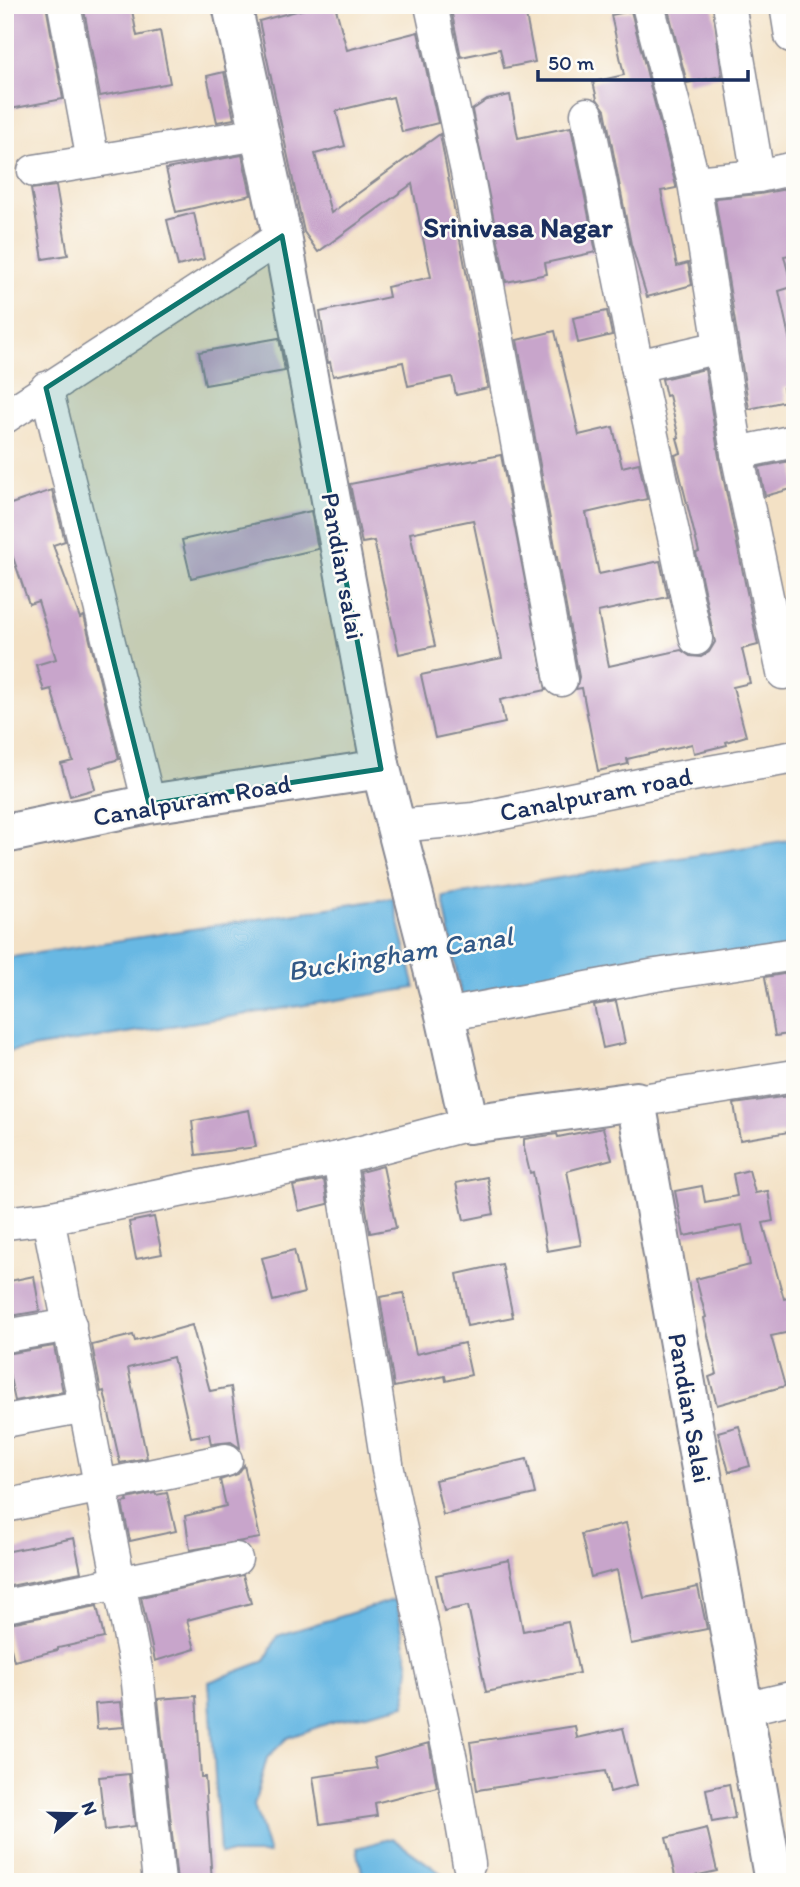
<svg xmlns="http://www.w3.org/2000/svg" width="800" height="1887" viewBox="0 0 800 1887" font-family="Itim,sans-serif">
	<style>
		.water { fill: #68b8e3; stroke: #4274a0; stroke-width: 2 }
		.building { fill: #c8a5cb }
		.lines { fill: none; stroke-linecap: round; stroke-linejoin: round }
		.minor-casing { stroke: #878892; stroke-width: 35 }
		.tertiary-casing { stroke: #878892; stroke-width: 42 }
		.minor { stroke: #fff; stroke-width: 32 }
		.tertiary { stroke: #fff; stroke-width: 38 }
		.marked { fill: #0f766e; fill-opacity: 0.2; stroke: #0f766e; stroke-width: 5; stroke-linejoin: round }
		.labels { text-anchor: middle; stroke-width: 5; stroke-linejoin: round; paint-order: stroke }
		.street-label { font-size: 26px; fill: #1b2f5e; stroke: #fdfcf7 }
		.neighbourhood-label { font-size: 28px; font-weight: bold; fill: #1b2f5e; stroke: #fdfcf7 }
		.water-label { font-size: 28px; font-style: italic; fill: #325886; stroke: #fdfcf7 }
	</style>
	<rect width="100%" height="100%" fill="#fdfcf7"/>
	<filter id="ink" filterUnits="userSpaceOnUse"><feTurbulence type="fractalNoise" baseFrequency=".0143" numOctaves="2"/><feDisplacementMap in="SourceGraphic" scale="14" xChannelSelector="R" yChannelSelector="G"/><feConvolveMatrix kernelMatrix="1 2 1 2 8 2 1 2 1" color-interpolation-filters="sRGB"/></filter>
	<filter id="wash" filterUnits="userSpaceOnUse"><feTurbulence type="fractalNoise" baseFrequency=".00686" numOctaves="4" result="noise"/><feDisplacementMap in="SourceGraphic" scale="28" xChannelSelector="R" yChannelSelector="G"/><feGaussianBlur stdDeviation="1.57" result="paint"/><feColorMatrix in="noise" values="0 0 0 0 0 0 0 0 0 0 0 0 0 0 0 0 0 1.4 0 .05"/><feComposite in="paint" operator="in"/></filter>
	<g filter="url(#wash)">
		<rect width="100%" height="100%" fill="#f3e1c5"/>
		<g class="water">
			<polygon points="795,839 795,952 463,1008 443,897"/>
			<polygon points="393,898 415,988 5,1052 5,958"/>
			<polygon points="396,1599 409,1667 405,1705 332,1722 287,1738 267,1758 254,1805 269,1854 220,1854 209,1682 265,1661 277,1636"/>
			<polygon points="392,1838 453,1882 364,1882 357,1848"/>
		</g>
		<g id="blocks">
			<g class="building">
				<polygon points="5,5 46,5 63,99 5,110"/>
				<polygon points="83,5 131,5 137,36 160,31 170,83 100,96"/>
				<polygon points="319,5 335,5 347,50 418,32 438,123 402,132 393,97 336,111 345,146 315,154 331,213 440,134 488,388 456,395 452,377 408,386 403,362 333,376 330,362 328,363 320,312 389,297 387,287 431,277 412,184 318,252 304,232 259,21"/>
				<polygon points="450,5 524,5 535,62 504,68 500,49 461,57"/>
				<polygon points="667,5 713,5 722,76 687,83"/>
				<polygon points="631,11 676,186 676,188 661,191 677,266 688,263 692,285 647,297 631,244 605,110 597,99 593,82 624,75 611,15"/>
				<polygon points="224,72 234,119 217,122 207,76"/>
				<polygon points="510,95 518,138 571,127 596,252 545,263 547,274 506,282 472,110 487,100"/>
				<polygon points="242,155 251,195 176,212 166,169"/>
				<polygon points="56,186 68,255 43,259 31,189"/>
				<polygon points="786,189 795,229 795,254 784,256 792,287 779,291 791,346 795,345 795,386 783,388 786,401 749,409 715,198 760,194"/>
				<polygon points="194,213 204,259 178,266 167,220"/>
				<polygon points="607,311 612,335 578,343 573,318"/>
				<polygon points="555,331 579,435 613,427 622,467 639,463 647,499 586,513 599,574 660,561 668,597 598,612 609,666 681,650 690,656 701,657 709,652 715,642 696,553 699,552 675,455 681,453 677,438 679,438 669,395 666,396 662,379 705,369 719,457 758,645 742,649 750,683 733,687 746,736 726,742 727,745 694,753 692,744 627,759 628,764 598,771 582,688 576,689 579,677 517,340"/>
				<polygon points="279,338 285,371 205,385 199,352"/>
				<polygon points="501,455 546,690 500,700 505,723 435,738 421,675 502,658 473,520 410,533 435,646 399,654 374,541 362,543 361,539 350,484"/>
				<polygon points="795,460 795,488 765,496 759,467"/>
				<polygon points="52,490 65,541 53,545 80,618 84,616 119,759 90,768 95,789 70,796 61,764 73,761 51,689 44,691 36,665 56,659 38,601 29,604 5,534 5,506"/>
				<polygon points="311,511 318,549 191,578 182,540"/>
				<polygon points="789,973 789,976 795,975 795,1033 775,1036 765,977"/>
				<polygon points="616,1001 625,1043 603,1048 594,1005"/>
				<polygon points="795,1095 795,1131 740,1140 734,1104"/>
				<polygon points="249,1110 256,1147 196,1155 192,1121"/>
				<polygon points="603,1128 612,1159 567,1171 581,1245 547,1251 533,1172 530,1173 524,1148 524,1139 557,1134 558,1137"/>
				<polygon points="383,1166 396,1228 370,1233 360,1172"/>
				<polygon points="749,1170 755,1193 768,1191 773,1221 763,1223 784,1299 795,1296 795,1331 771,1336 785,1386 717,1405 709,1377 717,1374 704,1318 706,1317 696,1279 750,1265 742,1225 684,1236 675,1191 702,1186 705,1202 737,1196 733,1174"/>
				<polygon points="487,1177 494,1214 464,1220 456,1183"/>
				<polygon points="324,1180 328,1204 299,1211 293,1186"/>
				<polygon points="154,1217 162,1254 136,1259 129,1222"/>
				<polygon points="294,1250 304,1293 273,1301 262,1258"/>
				<polygon points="502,1264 513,1317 467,1326 457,1274"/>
				<polygon points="34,1276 40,1311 5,1317 5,1282"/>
				<polygon points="404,1293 416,1354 464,1343 471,1375 446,1381 445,1376 394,1387 380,1297"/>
				<polygon points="192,1325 210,1391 231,1387 240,1448 231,1442 211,1444 209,1434 191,1437 173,1357 128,1368 147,1458 120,1463 104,1391 101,1392 92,1345 133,1335 135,1341"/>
				<polygon points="54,1346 63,1392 15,1401 5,1354"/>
				<polygon points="739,1426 750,1466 729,1472 718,1432"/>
				<polygon points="527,1459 535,1494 443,1515 435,1480"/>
				<polygon points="244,1465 260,1538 190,1550 185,1516 226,1506 220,1480 238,1474"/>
				<polygon points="155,1493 156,1495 167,1493 176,1531 130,1541 122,1503 128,1502 127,1499"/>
				<polygon points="626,1523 644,1598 698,1587 707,1629 631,1644 617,1570 591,1577 581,1534"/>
				<polygon points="74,1538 81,1572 5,1587 5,1552"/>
				<polygon points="509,1560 523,1631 568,1622 579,1673 486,1692 468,1606 444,1611 436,1575"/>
				<polygon points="243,1575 251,1603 187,1620 195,1649 155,1661 141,1597"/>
				<polygon points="97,1606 104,1638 58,1648 58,1650 14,1661 5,1624"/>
				<polygon points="196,1696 201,1777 205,1777 212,1882 177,1882 158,1699"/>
				<polygon points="121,1702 124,1727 97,1729 95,1704"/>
				<polygon points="575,1726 577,1738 623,1728 637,1785 610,1792 605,1771 477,1790 470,1742"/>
				<polygon points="429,1743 437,1787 375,1803 377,1816 320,1824 313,1777 377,1768 374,1758"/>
				<polygon points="129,1774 135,1826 105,1830 99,1777"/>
				<polygon points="729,1784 735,1818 712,1822 706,1789"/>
				<polygon points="707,1828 717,1871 676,1880 666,1838"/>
			</g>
		</g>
	</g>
	<g filter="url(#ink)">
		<use href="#blocks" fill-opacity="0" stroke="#878892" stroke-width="2"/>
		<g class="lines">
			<defs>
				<g id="minor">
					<polyline points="64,5 93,161"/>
					<polyline points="431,5 467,172 561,680"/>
					<polyline points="648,5 694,182 737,453 783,673"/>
					<polyline points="786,5 791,36"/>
					<polyline points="730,10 758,176"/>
					<polyline points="587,114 637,366 696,639"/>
					<polyline points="34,171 259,134"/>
					<polyline points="694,182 758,176 795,168"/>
					<polyline points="637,366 720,347"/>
					<polyline points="46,388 149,804"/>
					<polyline points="5,417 282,236"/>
					<polyline points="737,453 795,441"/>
					<polyline points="396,826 474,819 664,780 795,757"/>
					<polyline points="445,1015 656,975 795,954"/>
					<polyline points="636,1101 795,1076"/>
					<polyline points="339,1158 388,1470 451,1760 469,1864"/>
					<polyline points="48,1218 137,1674 159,1882"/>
					<polyline points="5,1223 48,1218 339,1158 469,1124"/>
					<polyline points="5,1336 70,1325"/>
					<polyline points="5,1421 86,1406"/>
					<polyline points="5,1506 226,1460"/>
					<polyline points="5,1606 236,1559"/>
					<polyline points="743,1709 795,1697"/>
				</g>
				<g id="tertiary">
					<polyline points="232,5 282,236 381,769 445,1015 469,1124 636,1101 774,1882"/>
					<polyline points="5,834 149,804 381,769"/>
				</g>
			</defs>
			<use href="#minor" class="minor-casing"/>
			<use href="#tertiary" class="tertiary-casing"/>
			<use href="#minor" class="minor"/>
			<use href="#tertiary" class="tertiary"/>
		</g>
	</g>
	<path class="marked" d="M282,236L381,769L149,804L46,388Z"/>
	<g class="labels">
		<g class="street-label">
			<text transform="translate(343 566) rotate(80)" y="9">Pandian salai</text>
			<text transform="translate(596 794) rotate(-11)" y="9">Canalpuram road</text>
			<text transform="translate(192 800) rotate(-10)" y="9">Canalpuram Road</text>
			<text transform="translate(690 1408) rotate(80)" y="9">Pandian Salai</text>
		</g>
		<g class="neighbourhood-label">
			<text x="518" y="237">Srinivasa Nagar</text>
		</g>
		<g class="water-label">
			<text transform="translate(400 953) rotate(-9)" y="10">Buckingham Canal</text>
		</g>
	</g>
	<rect width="800" height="1887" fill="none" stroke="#fdfcf7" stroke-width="28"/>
	<g transform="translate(74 1814) rotate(70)" stroke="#fdfcf7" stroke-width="5" paint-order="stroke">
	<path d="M0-5L12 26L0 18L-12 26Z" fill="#1b2f5e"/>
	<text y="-10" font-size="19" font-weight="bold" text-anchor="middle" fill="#1b2f5e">N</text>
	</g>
	<path d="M538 70v10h210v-10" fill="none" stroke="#1b2f5e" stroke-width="3.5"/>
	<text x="548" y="70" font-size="21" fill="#1b2f5e" stroke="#fdfcf7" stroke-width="5" paint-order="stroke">50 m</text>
</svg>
